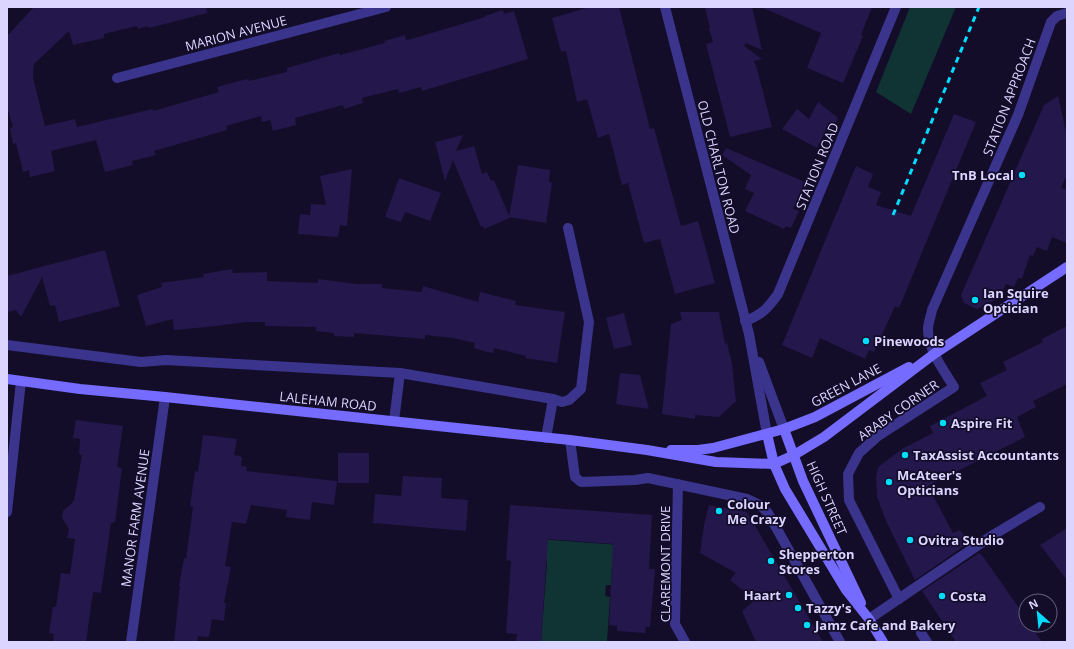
<svg xmlns="http://www.w3.org/2000/svg" width="1074" height="649" viewBox="0 0 1074 649" font-family="'Open Sans',sans-serif">
	<style>
		.green { fill: #103333 }
		.building { fill: #24174b }
		.lines { fill: none; stroke-linecap: round; stroke-linejoin: round }
		.street { stroke: #3a348c; stroke-width: 10 }
		.secondary { stroke: #756cff; stroke-width: 10 }
		.rail { stroke: #01dcff; stroke-width: 3; stroke-dasharray: 6 5; stroke-linecap: butt }
		.poi-dot { fill: #01dcff; stroke: #130d29; stroke-width: 1.5 }
		.labels { text-anchor: middle; stroke-width: 3.5; stroke-linejoin: round; paint-order: stroke }
		.street-label { font-size: 13px; fill: #dbd5ff; stroke: #130d29 }
		.poi-label { font-size: 13px; font-weight: bold; fill: #dbd5ff; stroke: #130d29; text-anchor: start }
	</style>
	<rect width="100%" height="100%" fill="#130d29"/>
	<g class="green">
		<polygon points="910,7 956,7 911,114 876,92"/>
		<polygon points="538,539 620,545 618,567 612,567 611,585 606,585 605,596 610,597 607,642 541,642 547,563"/>
	</g>
	<g class="building">
		<polygon points="34,7 206,7 207,13 149,28 148,26 138,29 137,26 104,34 104,38 73,45 69,31 34,64 33,78 45,126 75,119 77,127 153,109 153,111 219,92 217,87 239,81 248,79 249,81 287,72 287,68 339,53 340,55 385,43 384,41 405,35 406,40 415,38 485,17 485,16 503,10 504,14 514,11 528,59 422,91 421,87 399,93 398,89 362,98 363,103 344,109 343,105 295,118 296,125 273,131 270,120 262,122 261,116 226,126 227,130 154,151 156,155 132,161 133,165 105,172 96,140 51,151 55,171 30,177 29,170 23,172 16,143 13,144 10,128 13,127 7,107 7,36"/>
		<polygon points="590,7 619,7 650,129 654,128 681,226 698,221 715,283 675,294 660,239 644,243 628,183 622,185 609,134 598,138 587,99 577,102 566,51 561,52 552,18"/>
		<polygon points="705,7 752,7 762,50 746,43 744,46 762,59 754,61 757,69 772,127 730,137 706,44 713,42 709,29 710,28"/>
		<polygon points="761,7 872,7 861,35 863,36 843,83 807,68 821,33"/>
		<polygon points="1058,96 1067,136 1067,174 1061,188 1067,190 1067,243 1052,237 1047,251 1037,247 1033,256 1030,255 1022,279 1018,278 1014,287 1006,284 999,298 977,309 964,303 961,295 1044,105"/>
		<polygon points="818,102 838,118 831,135 826,130 817,148 782,129 797,109 809,119"/>
		<polygon points="954,114 976,122 899,308 895,306 874,352 869,350 865,359 820,338 812,358 782,345 856,166 873,174 868,187 881,192 876,205 911,216"/>
		<polygon points="463,135 456,151 474,146 482,174 487,172 491,181 494,180 510,218 484,229 483,226 481,227 453,160 445,181 435,142"/>
		<polygon points="726,148 805,182 793,209 799,211 791,228 786,226 784,229 745,211 754,193 745,189 751,175 722,155"/>
		<polygon points="518,165 550,170 549,182 552,183 546,223 509,217"/>
		<polygon points="352,169 347,226 340,225 338,237 298,234 300,214 310,215 311,204 326,205 320,176"/>
		<polygon points="399,178 441,193 430,221 405,212 401,222 385,217"/>
		<polygon points="105,250 120,306 59,322 55,305 50,306 42,277 21,317 16,310 7,312 7,276"/>
		<polygon points="232,269 233,273 267,272 267,281 318,283 318,279 357,284 382,284 382,288 422,292 423,286 478,302 480,292 516,301 515,305 565,312 557,363 526,358 526,356 494,348 493,353 483,351 474,348 475,343 453,338 425,335 425,339 354,333 354,337 334,336 334,333 316,331 316,327 265,326 265,322 247,322 207,327 174,330 173,319 146,326 137,295 162,287 161,283 204,277 203,274"/>
		<polygon points="680,312 719,312 725,344 727,343 732,364 736,401 719,417 695,415 695,419 662,414 671,324 682,320"/>
		<polygon points="624,313 632,345 614,349 606,318"/>
		<polygon points="1067,326 1067,384 1033,401 1036,407 1017,417 1025,437 928,486 953,533 960,530 970,542 915,580 887,523 877,497 876,477 878,467 902,449 933,433 930,426 987,396 980,383 1007,370 1003,362 1043,342 1042,339"/>
		<polygon points="620,373 640,375 649,409 616,404"/>
		<polygon points="76,420 123,426 117,467 122,468 115,522 111,523 101,593 93,592 86,642 53,642 54,634 49,633 53,607 56,607 61,573 70,574 75,539 67,538 69,529 62,518 63,511 74,501 82,455 79,454 80,439 73,438"/>
		<polygon points="203,435 237,439 234,455 242,457 241,466 247,467 246,471 337,481 334,505 312,502 310,520 286,517 287,510 251,505 246,524 232,522 225,566 231,567 224,603 226,603 224,621 212,619 209,637 198,636 197,642 174,642 180,586 179,586 184,558 186,559 193,507 190,506 195,471 198,472"/>
		<rect x="338" y="453" width="31" height="30"/>
		<polygon points="403,476 442,478 441,498 468,500 466,531 373,523 375,494 401,496"/>
		<polygon points="510,505 652,515 649,569 655,569 650,627 646,627 645,633 617,631 617,626 609,625 613,544 548,539 541,642 516,642 517,634 506,633 511,561 506,560"/>
		<polygon points="709,505 747,512 823,642 756,642 742,611 755,600 730,580 736,573 700,553 704,525"/>
		<polygon points="1067,528 1067,580 1040,545"/>
		<polygon points="979,553 982,555 1026,618 1026,625 1030,625 1042,642 956,642 922,591"/>
	</g>
	<g class="lines">
		<g class="street">
			<polyline points="665,7 749,334 767,434"/>
			<polyline points="117,78 386,7"/>
			<path d="M745,321C762,315 768,308 778,294L896,7"/>
			<polyline points="7,345 141,362 166,360 400,373 553,399 562,402 569,400 581,389 589,322 568,228"/>
			<polyline points="759,362 784,429"/>
			<polyline points="394,421 400,373"/>
			<polyline points="546,438 553,399"/>
			<polyline points="570,440 575,477 581,482 635,480 648,478 747,499 760,505 768,513 840,642"/>
			<polyline points="678,484 675,624 685,642"/>
			<polyline points="7,512 21,381"/>
			<path d="M899,599L849,500L848,474L859,453L878,436L954,387C943,369 928,350 928,329C928,323 931,316 932,310L1018,115L1051,22L1057,16L1067,13"/>
			<polyline points="869,619 993,535 1040,507"/>
			<polyline points="921,633 927,642"/>
			<polyline points="131,642 165,397"/>
		</g>
		<g class="secondary">
			<polyline points="7,379 80,389 165,397 570,440 647,450 716,462 774,464 794,455 824,437 934,354 1067,267"/>
			<polyline points="784,429 803,481 861,603"/>
			<polyline points="767,434 774,464 785,489 846,590 869,619 883,642"/>
			<polyline points="671,450 698,450 713,448 784,429 815,417 909,367"/>
		</g>
		<polyline class="rail" points="893,215 979,7"/>
	</g>
	<g class="poi-dot">
		<circle cx="1022" cy="175" r="4"/>
		<circle cx="975" cy="300" r="4"/>
		<circle cx="866" cy="341" r="4"/>
		<circle cx="943" cy="423" r="4"/>
		<circle cx="905" cy="455" r="4"/>
		<circle cx="889" cy="482" r="4"/>
		<circle cx="719" cy="511" r="4"/>
		<circle cx="910" cy="540" r="4"/>
		<circle cx="771" cy="561" r="4"/>
		<circle cx="789" cy="595" r="4"/>
		<circle cx="942" cy="596" r="4"/>
		<circle cx="798" cy="608" r="4"/>
		<circle cx="807" cy="625" r="4"/>
	</g>
	<g class="labels">
		<g class="street-label">
			<text transform="translate(236 33) rotate(-15)" y="5">MARION AVENUE</text>
			<text transform="translate(1009 97) rotate(-69)" y="5">STATION APPROACH</text>
			<text transform="translate(817 166) rotate(-68)" y="5">STATION ROAD</text>
			<text transform="translate(719 167) rotate(76)" y="5">OLD CHARLTON ROAD</text>
			<text transform="translate(846 385) rotate(-28)" y="5">GREEN LANE</text>
			<text transform="translate(328 401) rotate(6)" y="5">LALEHAM ROAD</text>
			<text transform="translate(898 410) rotate(-35)" y="5">ARABY CORNER</text>
			<text transform="translate(827 498) rotate(66)" y="5">HIGH STREET</text>
			<text transform="translate(135 518) rotate(-82)" y="5">MANOR FARM AVENUE</text>
			<text transform="translate(665 564) rotate(-90)" y="5">CLAREMONT DRIVE</text>
		</g>
		<g class="poi-label">
			<text x="1014" y="180" text-anchor="end">TnB Local</text>
			<text x="983" y="298">Ian Squire<tspan x="983" dy="15">Optician</tspan></text>
			<text x="874" y="346">Pinewoods</text>
			<text x="951" y="428">Aspire Fit</text>
			<text x="913" y="460">TaxAssist Accountants</text>
			<text x="897" y="480">McAteer's<tspan x="897" dy="15">Opticians</tspan></text>
			<text x="727" y="509">Colour<tspan x="727" dy="15">Me Crazy</tspan></text>
			<text x="918" y="545">Ovitra Studio</text>
			<text x="779" y="559">Shepperton<tspan x="779" dy="15">Stores</tspan></text>
			<text x="781" y="600" text-anchor="end">Haart</text>
			<text x="950" y="601">Costa</text>
			<text x="806" y="613">Tazzy's</text>
			<text x="815" y="630">Jamz Cafe and Bakery</text>
		</g>
	</g>
	<rect width="1074" height="649" fill="none" stroke="#dbd5ff" stroke-width="16"/>
	<g transform="translate(1038 613) rotate(333)"><circle r="19" fill="#130d29" stroke="#635d7f"/>
	<path d="M0-3L7 15L0 10L-7 15Z" fill="#01dcff"/>
	<text y="-6" font-size="11" font-weight="bold" text-anchor="middle" fill="#dbd5ff">N</text>
	</g>
</svg>
